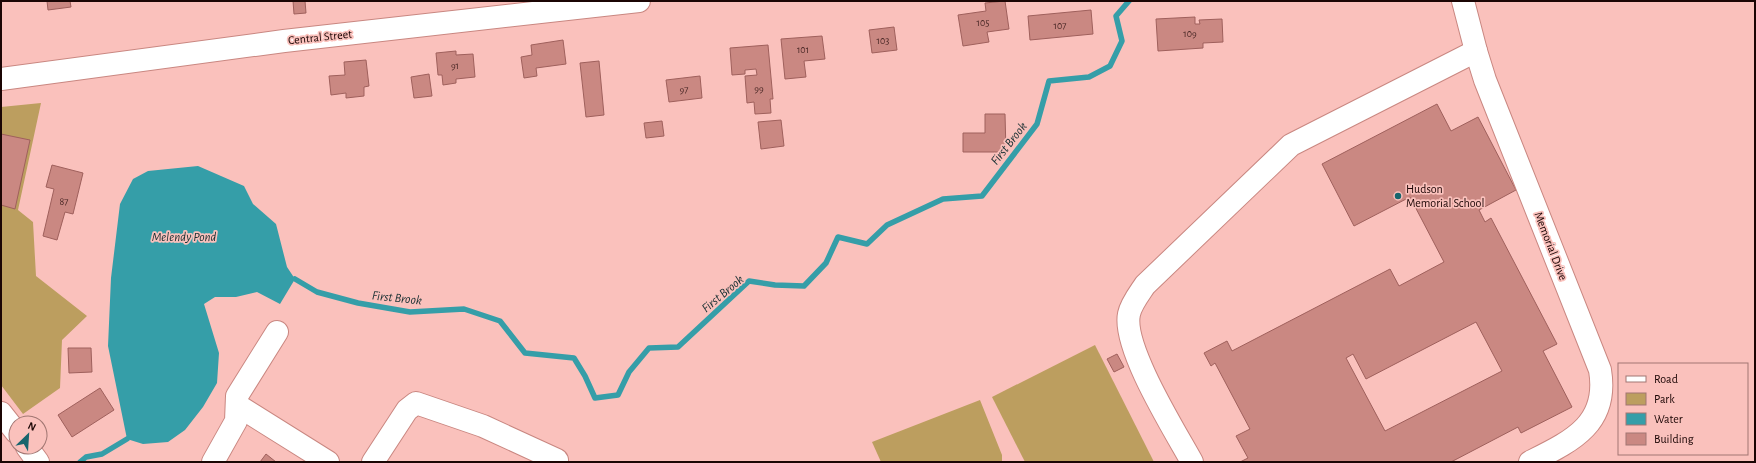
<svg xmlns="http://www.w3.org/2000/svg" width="1756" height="463" viewBox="0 0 1756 463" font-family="'Alegreya Sans',sans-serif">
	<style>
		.green { fill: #bc9e5f }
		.water { fill: #359ea8 }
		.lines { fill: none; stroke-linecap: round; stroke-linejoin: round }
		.stream { stroke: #359ea8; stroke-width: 5.5 }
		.building { fill: #ca8882; stroke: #9f605c; fill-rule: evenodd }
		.minor-casing { stroke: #c98781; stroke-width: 24 }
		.minor { stroke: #fff; stroke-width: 22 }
		.poi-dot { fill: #18656d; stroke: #fac1bc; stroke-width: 1.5 }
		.labels { text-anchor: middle; stroke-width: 3.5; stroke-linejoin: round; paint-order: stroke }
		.number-label { font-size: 10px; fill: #472624 }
		.street-label { font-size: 12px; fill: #1b0504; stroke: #fac1bc }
		.poi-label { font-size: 12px; fill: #1b0504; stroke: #fac1bc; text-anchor: start }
		.water-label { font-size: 13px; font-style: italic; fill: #172e31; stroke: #fac1bc }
	</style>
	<rect width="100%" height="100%" fill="#fac1bc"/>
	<g class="green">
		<polygon points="41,103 18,210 33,222 36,276 87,316 62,340 60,388 23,414 1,385 1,107"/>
		<polygon points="1095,345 1154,462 1025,462 992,397"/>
		<polygon points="980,400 1002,455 1002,462 881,462 872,442"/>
	</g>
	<polygon class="water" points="198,166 244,186 253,204 276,224 287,267 295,279 280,304 257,292 236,297 215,297 204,304 219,353 217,383 203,407 185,430 168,442 143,444 127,439 108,346 111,278 120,204 133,179 148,171"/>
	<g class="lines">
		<g class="stream">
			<polyline points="295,279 317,292 358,303 410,312 464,309 500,321 525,353 574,358 585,376 595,398 618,395 629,372 649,348 678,347 749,281 775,285 804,286 826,263 838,237 867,244 887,225 943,199 982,196 1037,124 1049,81 1089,77 1110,66 1122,41 1116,16 1129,1"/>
			<polyline points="80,462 86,457 102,454 127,439"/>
		</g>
	</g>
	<g class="building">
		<polygon points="47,1 70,1 71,7 48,10"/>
		<polygon points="293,1 305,1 306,13 294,14"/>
		<polygon points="1005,1 1009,29 987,32 989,42 963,46 958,15 986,11 985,3"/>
		<polygon points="1091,10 1093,34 1030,40 1028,16"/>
		<polygon points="1195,17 1195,24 1200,24 1199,20 1222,19 1223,42 1203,43 1203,48 1158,51 1156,19"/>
		<polygon points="894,27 897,50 872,53 869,30"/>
		<polygon points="822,36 825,59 804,61 806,77 785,79 781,39"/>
		<polygon points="563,40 566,64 536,68 537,76 524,78 521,57 532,55 531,45"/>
		<polygon points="768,45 773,99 770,99 771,113 755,114 754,102 747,103 745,76 757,75 756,69 745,70 745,74 732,75 730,48"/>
		<polygon points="456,51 456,55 473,54 475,77 456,79 456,83 443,85 442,75 438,75 436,53"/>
		<polygon points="366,60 369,86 364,87 364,96 346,98 346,93 331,95 329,76 345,75 344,62"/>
		<polygon points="599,61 604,115 586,117 580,63"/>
		<polygon points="429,74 432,96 414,98 411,77"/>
		<polygon points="700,76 702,98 669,102 666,80"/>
		<path d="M1437,104L1451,131L1478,117L1516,190L1479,210L1485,222L1491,218L1557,344L1543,351L1572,407L1521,433L1518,427L1451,462H1240L1248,458L1236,436L1250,429L1215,363L1211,366L1204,353L1227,341L1232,351L1390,269L1399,286L1444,262L1410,197L1354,226L1322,164ZM1476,322L1502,371L1385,431L1346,358L1353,354L1366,379Z"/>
		<polygon points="985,114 1005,114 1006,152 963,152 963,133 985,133"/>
		<polygon points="781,120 784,146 761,149 758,122"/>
		<polygon points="662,121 664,136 646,138 644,123"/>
		<polygon points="1,134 30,140 15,209 1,205"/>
		<polygon points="52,165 83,173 73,214 65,212 57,240 43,236 54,189 46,187"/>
		<polygon points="68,348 91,348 92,372 69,373"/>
		<polygon points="1117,354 1124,367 1114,372 1107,359"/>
		<polygon points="100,388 114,410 72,437 58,415"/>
		<polygon points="266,454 276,462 260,462"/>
	</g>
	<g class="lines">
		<defs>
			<g id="minor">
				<path d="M1463,1L1476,51L1485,80L1600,370C1609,424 1572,441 1530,462"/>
				<polyline points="1,79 284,41 639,1"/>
				<polyline points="237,405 328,462"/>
				<polyline points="1,413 16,432"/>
				<polyline points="27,447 38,462"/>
				<polyline points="213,462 236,421 237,396 277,332"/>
				<polyline points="373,462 407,410 416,403 483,426 557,460"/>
				<path d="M1192,462C1175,431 1122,347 1129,314C1131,304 1139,294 1145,285L1291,145L1476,51"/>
			</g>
		</defs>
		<use href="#minor" class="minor-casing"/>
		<use href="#minor" class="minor"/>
	</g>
	<circle class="poi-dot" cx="1398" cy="196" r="4"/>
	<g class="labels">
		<g class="number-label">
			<text x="983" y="26">105</text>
			<text x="1060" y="29">107</text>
			<text x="1190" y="37">109</text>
			<text x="883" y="44">103</text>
			<text x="803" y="53">101</text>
			<text x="455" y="69">91</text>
			<text x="759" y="92">99</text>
			<text x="684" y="93">97</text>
			<text x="64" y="205">87</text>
		</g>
		<g class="street-label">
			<text transform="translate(320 37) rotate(-6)" y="4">Central Street</text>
			<text transform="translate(1551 246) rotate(69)" y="4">Memorial Drive</text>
		</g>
		<g class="poi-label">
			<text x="1406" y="193">Hudson<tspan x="1406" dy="14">Memorial School</tspan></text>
		</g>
		<g class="water-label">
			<text transform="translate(1008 143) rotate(-52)" y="5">First Brook</text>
			<text x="184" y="241">Melendy Pond</text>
			<text transform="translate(722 293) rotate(-40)" y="5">First Brook</text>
			<text transform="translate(397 297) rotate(6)" y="5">First Brook</text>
		</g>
	</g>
	<rect width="1756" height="463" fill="none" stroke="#1b0504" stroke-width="4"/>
	<rect x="1618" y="363" width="130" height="92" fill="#fac1bc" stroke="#a17672"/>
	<rect x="1626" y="376" width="20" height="6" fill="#ffffff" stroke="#a17672"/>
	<text x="1654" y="383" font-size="12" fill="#1b0504">Road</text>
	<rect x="1626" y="393" width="20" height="12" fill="#bc9e5f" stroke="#a17672"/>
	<text x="1654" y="403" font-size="12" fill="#1b0504">Park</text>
	<rect x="1626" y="413" width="20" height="12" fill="#359ea8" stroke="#a17672"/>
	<text x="1654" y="423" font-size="12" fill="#1b0504">Water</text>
	<rect x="1626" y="433" width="20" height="12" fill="#ca8882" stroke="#a17672"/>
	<text x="1654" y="443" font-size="12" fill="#1b0504">Building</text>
	<g transform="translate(28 435) rotate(25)"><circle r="19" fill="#fac1bc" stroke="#a17672"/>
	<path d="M0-3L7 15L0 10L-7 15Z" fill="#18656d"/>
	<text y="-6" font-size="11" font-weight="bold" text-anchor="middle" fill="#1b0504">N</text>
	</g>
</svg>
